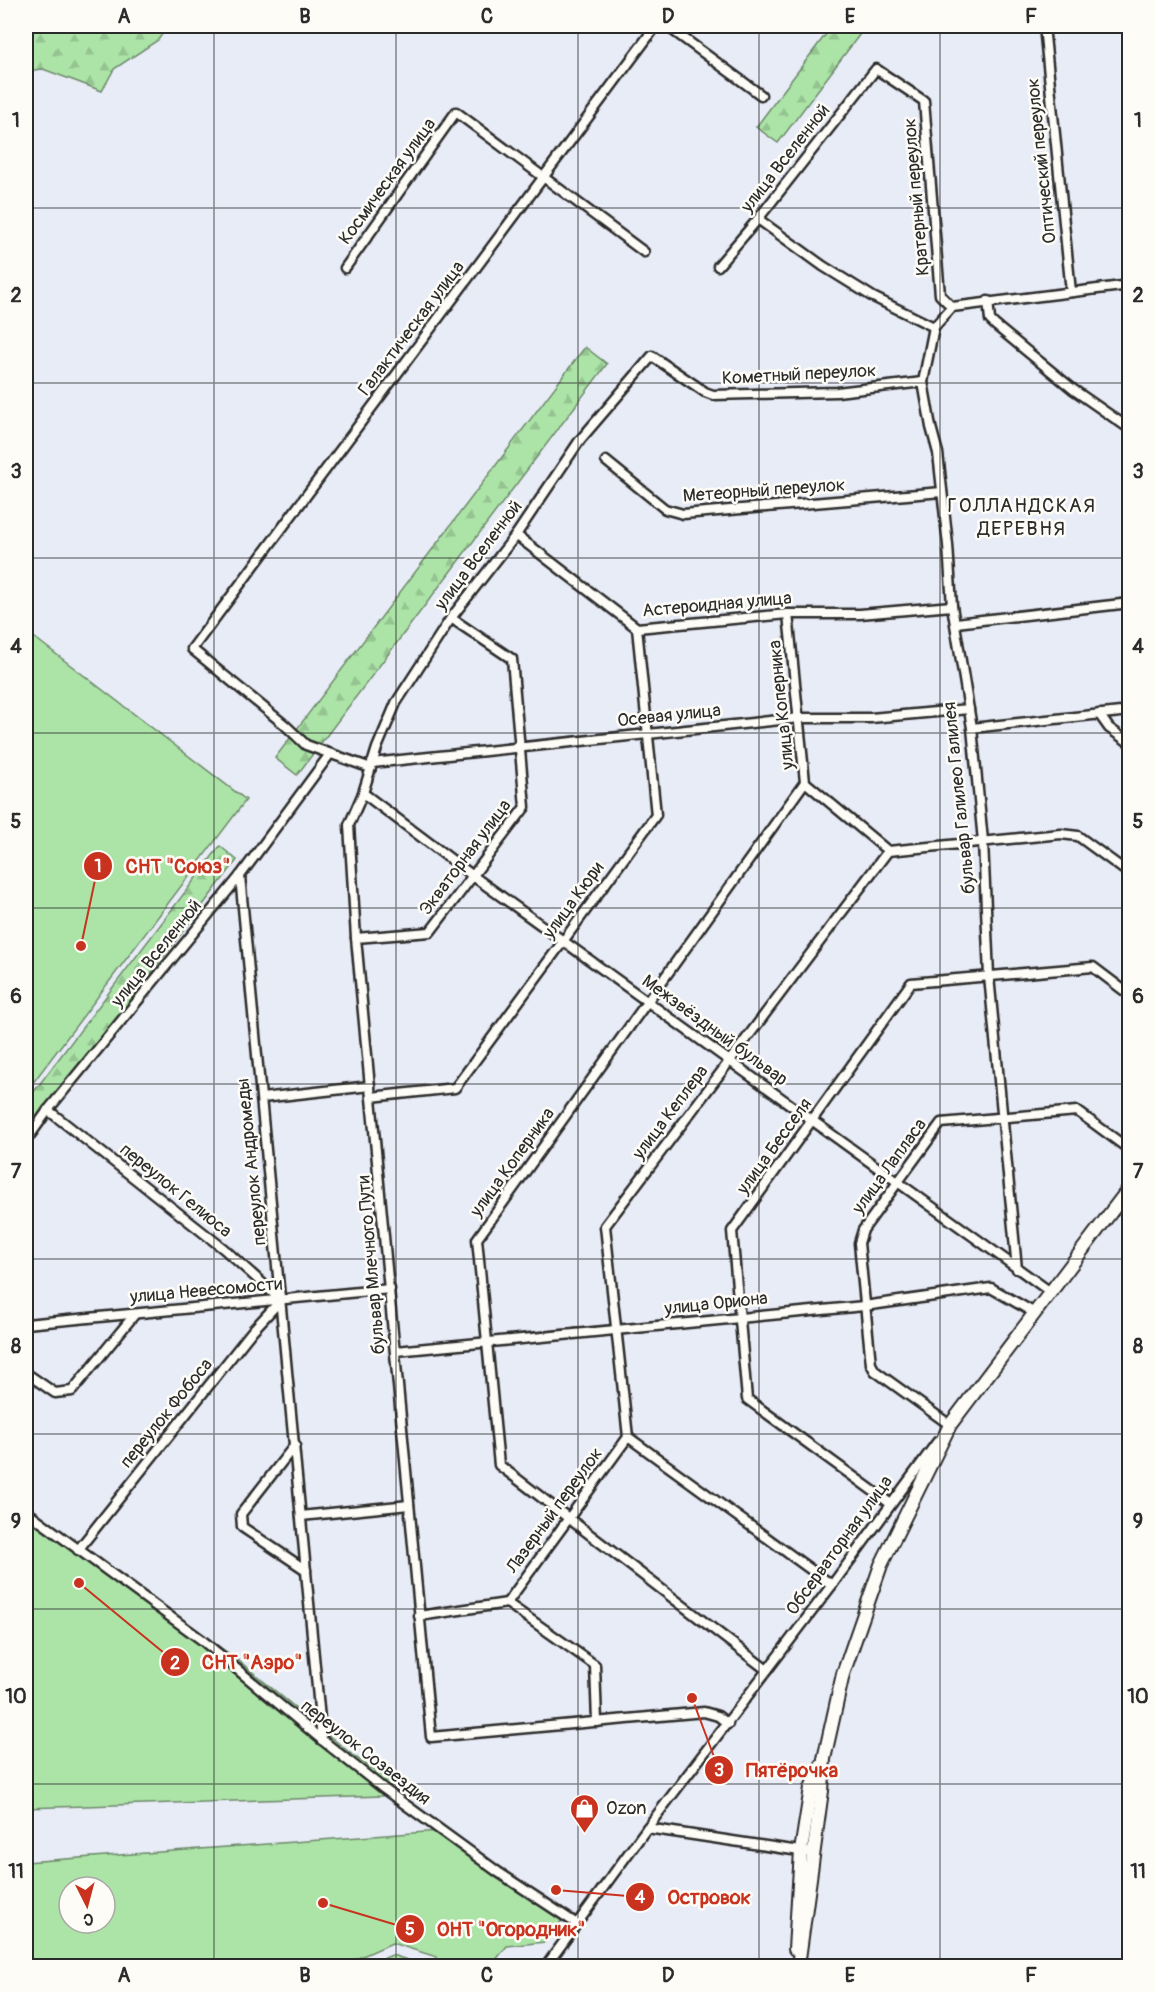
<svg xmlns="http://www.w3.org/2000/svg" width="1155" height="1992" viewBox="0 0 1155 1992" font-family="Pangolin,sans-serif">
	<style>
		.green { fill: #ace4a7; stroke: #6c8869; stroke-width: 1.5; fill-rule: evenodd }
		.forest { fill: url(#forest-firs); stroke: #6c8869; stroke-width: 1.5 }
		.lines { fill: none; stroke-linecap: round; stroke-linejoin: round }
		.street-casing { stroke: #2b2b2b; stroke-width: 13 }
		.secondary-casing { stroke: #2b2b2b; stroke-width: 16 }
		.street { stroke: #fdfcf7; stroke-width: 8 }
		.secondary { stroke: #fdfcf7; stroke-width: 12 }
		.grid { fill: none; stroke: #2b2b2b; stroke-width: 1.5; stroke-opacity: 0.55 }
		.labels { text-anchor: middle; stroke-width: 5; stroke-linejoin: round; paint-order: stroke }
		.street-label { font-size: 18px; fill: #2b2b2b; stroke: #fdfcf7 }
		.poi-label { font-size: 18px; fill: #2b2b2b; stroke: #fdfcf7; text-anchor: start }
		.neighbourhood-label { font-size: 20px; letter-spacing: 1.5px; fill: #2b2b2b; stroke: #fdfcf7 }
		.leader { fill: none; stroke: #c8321e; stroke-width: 2 }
		.callout-dot { fill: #c8321e; stroke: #fdfcf7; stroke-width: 2 }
		.mark-label { font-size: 18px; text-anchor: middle; font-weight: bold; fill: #fff }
		.callout-label { font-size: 20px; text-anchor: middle; font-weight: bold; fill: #c8321e; stroke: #fdfcf7; stroke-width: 5; stroke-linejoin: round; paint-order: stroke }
		.neatline { fill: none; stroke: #2b2b2b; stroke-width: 2 }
		.grid-label { font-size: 20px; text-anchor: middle; font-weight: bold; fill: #2b2b2b }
	</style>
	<defs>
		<pattern id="forest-firs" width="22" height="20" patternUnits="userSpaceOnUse" patternTransform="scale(1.5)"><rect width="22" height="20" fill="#ace4a7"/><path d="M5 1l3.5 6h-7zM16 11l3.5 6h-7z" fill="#94c490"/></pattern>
	</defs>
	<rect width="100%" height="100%" fill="#e8ecf7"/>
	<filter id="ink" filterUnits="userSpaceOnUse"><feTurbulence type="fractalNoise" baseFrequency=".0167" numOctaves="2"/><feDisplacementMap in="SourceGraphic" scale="12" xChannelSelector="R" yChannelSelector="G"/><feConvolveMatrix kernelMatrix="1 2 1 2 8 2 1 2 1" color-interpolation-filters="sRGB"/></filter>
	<g filter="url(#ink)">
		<g class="green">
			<polygon points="26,631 246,800 26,1092"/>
			<polygon points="26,1507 238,1660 350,1753 392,1783 382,1796 26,1808"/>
			<path d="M439,1831L563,1919L545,1942L507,1946L491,1966H438L437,1957L392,1943L340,1966H26V1862ZM69,1887H105V1923H69Z"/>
			<polygon points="392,1955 426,1966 365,1966"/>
		</g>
		<g class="forest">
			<polygon points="26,26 168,26 158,40 114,69 102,91 43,69 26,71"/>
			<polygon points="832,26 866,26 778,143 756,127"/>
			<polygon points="585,347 607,364 297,775 275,758"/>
			<polygon points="220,846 237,860 26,1138 26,1102"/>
		</g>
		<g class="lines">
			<defs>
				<g id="street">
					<polyline points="667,26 761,95"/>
					<polyline points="1044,26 1071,292"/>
					<polyline points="758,219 823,266 873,297 934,327"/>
					<polyline points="718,266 758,219 876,69 924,101 940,295 952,307"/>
					<polyline points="345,268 456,112 644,252"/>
					<polyline points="988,301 990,320 995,325 1074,390 1130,429"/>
					<polyline points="606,461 665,509 683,514 942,492"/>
					<polyline points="516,535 637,628 788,614 860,614 952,606"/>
					<polyline points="956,623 1130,603"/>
					<polyline points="1099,714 1109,728 1130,743"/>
					<polyline points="972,728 1130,711"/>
					<polyline points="372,763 799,718 871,718 969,709"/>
					<polyline points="371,768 306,745 285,725 192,649 656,26"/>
					<polyline points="805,782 888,851"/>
					<polyline points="363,793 473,876 1049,1291"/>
					<polyline points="240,876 322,1740"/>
					<polyline points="356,938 430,932 525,807 512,659 451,618"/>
					<polyline points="371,1097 455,1088 656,815 637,628"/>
					<polyline points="262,1098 370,1086"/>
					<polyline points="48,1110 224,1249 281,1300 253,1330 78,1550"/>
					<polyline points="26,1141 48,1110 240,876 330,754"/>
					<polyline points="1017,1269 989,976 983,841 972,728 952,606 948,545 938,453 931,427 923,382 934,327 952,307 1130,285"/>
					<polyline points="26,1324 390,1289"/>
					<polyline points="396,1351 864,1306 991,1288 1033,1312"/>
					<polyline points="26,1373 55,1393 72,1391 135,1314"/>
					<polyline points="947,1429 950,1425 875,1371 871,1364 859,1243 863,1230 941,1123 1077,1111 1130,1150"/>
					<polyline points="295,1445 241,1514 242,1527 306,1570"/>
					<polyline points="891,1504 747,1399 732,1231 911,983 1093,967 1130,995"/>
					<polyline points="26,1511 202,1640 322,1740 384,1789 498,1872 577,1924"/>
					<polyline points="301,1516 409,1505"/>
					<polyline points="832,1585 628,1437 605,1226 888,851 1061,834 1078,836 1130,874"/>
					<polyline points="507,1603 628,1437"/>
					<polyline points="419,1616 507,1603 595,1665 597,1722"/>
					<polyline points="767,1670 499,1465 477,1239 805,782 788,614"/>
					<polyline points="728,1724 718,1716 704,1712 431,1737 356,938 349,825 363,793 377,748 396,703 451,618 516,535 580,440 652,356 705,392 713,395 837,392 923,382"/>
					<polyline points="647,1828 806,1852"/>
					<polyline points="546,1966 647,1828 832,1585 937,1442"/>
				</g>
				<g id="secondary">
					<polyline points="795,1949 801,1851 811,1788 821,1766"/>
					<polyline points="798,1966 822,1791 824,1759 843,1674 881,1565 950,1425 1130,1187"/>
				</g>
			</defs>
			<use href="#street" class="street-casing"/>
			<use href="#secondary" class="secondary-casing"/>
			<use href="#street" class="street"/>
			<use href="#secondary" class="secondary"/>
		</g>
	</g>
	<path class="grid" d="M214,26V1966M396,26V1966M578,26V1966M759,26V1966M940,26V1966M26,208H1130M26,383H1130M26,558H1130M26,733H1130M26,908H1130M26,1084H1130M26,1259H1130M26,1434H1130M26,1609H1130M26,1784H1130"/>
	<defs>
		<symbol id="shop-pin" viewBox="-11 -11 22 30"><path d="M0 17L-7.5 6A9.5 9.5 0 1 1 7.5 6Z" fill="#c8321e" stroke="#fdfcf7"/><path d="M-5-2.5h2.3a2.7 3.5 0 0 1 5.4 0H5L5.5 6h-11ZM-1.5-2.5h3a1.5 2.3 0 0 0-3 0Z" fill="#fff"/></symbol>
	</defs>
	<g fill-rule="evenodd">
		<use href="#shop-pin" x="568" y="1792" width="33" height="45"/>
	</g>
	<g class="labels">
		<g class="street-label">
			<text transform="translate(785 158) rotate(-52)" y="6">улица Вселенной</text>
			<text transform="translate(1041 161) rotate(-96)" y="6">Оптический переулок</text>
			<text transform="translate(387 181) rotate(-54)" y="6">Космическая улица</text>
			<text transform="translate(916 197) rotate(-95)" y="6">Кратерный переулок</text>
			<text transform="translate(411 328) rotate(-53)" y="6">Галактическая улица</text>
			<text transform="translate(799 374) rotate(-3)" y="6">Кометный переулок</text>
			<text transform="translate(764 490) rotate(-4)" y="6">Метеорный переулок</text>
			<text transform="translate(478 555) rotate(-53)" y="6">улица Вселенной</text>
			<text transform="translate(717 604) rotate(-5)" y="6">Астероидная улица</text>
			<text transform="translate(781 705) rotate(-96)" y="6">улица Коперника</text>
			<text transform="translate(669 715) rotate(-6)" y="6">Осевая улица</text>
			<text transform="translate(959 798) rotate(-96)" y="6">бульвар Галилео Галилея</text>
			<text transform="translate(465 857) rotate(-53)" y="6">Экваторная улица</text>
			<text transform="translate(573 900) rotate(-54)" y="6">улица Кюри</text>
			<text transform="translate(156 953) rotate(-51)" y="6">улица Вселенной</text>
			<text transform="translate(715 1030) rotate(36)" y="6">Межзвёздный бульвар</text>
			<text transform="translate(670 1112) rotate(-53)" y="6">улица Кеплера</text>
			<text transform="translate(774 1146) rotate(-54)" y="6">улица Бесселя</text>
			<text transform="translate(251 1162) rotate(-96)" y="6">переулок Андромеды</text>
			<text transform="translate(512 1162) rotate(-54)" y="6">улица Коперника</text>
			<text transform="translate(889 1166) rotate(-54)" y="6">улица Лапласа</text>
			<text transform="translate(176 1190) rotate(39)" y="6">переулок Гелиоса</text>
			<text transform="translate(371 1265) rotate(-95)" y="6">бульвар Млечного Пути</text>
			<text transform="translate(206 1290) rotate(-5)" y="6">улица Невесомости</text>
			<text transform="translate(716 1303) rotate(-6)" y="6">улица Ориона</text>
			<text transform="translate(166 1413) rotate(-51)" y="6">переулок Фобоса</text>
			<text transform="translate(554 1510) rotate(-54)" y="6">Лазерный переулок</text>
			<text transform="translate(839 1545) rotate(-54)" y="6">Обсерваторная улица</text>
			<text transform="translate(366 1752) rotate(38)" y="6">переулок Созвездия</text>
		</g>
		<g class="poi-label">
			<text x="606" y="1814">Ozon</text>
		</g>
		<g class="neighbourhood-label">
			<text x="1022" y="512">ГОЛЛАНДСКАЯ<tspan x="1022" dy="23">ДЕРЕВНЯ</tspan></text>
		</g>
	</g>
	<path class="leader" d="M81 946L98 866M79 1583L175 1662M692 1698L719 1770M556 1890L640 1897M323 1903L410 1929"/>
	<g class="callout-dot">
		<circle cx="81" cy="946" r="6"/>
		<circle cx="79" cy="1583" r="6"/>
		<circle cx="692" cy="1698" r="6"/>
		<circle cx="556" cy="1890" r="6"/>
		<circle cx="323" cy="1903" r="6"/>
		<circle cx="98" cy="866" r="15"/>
		<circle cx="175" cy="1662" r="15"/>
		<circle cx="719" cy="1770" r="15"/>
		<circle cx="640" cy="1897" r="15"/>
		<circle cx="410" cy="1929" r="15"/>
	</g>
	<g class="mark-label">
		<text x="98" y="872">1</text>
		<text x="175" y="1669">2</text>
		<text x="719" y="1776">3</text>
		<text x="640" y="1903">4</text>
		<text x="410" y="1935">5</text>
	</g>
	<g class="callout-label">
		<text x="178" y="873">СНТ "Союз"</text>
		<text x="252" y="1669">СНТ "Аэро"</text>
		<text x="792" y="1777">Пятёрочка</text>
		<text x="709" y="1904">Островок</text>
		<text x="511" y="1936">ОНТ "Огородник"</text>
	</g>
	<rect width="1155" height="1992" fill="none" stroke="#fdfcf7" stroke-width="66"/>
	<g transform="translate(87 1905) rotate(174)"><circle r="28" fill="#fdfcf7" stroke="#a9a8a5" stroke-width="1.5"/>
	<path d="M0-4.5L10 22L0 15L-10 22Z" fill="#c8321e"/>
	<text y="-9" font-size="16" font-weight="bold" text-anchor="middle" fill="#2b2b2b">С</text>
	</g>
	<rect x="33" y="33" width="1089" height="1926" class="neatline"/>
	<g class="grid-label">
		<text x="124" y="23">A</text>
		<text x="305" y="23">B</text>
		<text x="487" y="23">C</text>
		<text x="668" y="23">D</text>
		<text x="850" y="23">E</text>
		<text x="1031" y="23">F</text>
		<text x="16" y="127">1</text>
		<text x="1138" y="127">1</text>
		<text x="16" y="302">2</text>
		<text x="1138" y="302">2</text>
		<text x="16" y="478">3</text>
		<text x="1138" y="478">3</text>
		<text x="16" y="653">4</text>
		<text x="1138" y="653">4</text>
		<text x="16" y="828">5</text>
		<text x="1138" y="828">5</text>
		<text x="16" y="1003">6</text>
		<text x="1138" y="1003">6</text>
		<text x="16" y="1178">7</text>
		<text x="1138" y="1178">7</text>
		<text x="16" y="1353">8</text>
		<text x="1138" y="1353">8</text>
		<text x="16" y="1528">9</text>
		<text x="1138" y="1528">9</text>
		<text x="16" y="1703">10</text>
		<text x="1138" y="1703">10</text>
		<text x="16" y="1878">11</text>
		<text x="1138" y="1878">11</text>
		<text x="124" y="1982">A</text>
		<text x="305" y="1982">B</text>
		<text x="487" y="1982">C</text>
		<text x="668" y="1982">D</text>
		<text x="850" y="1982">E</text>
		<text x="1031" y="1982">F</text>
	</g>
</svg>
